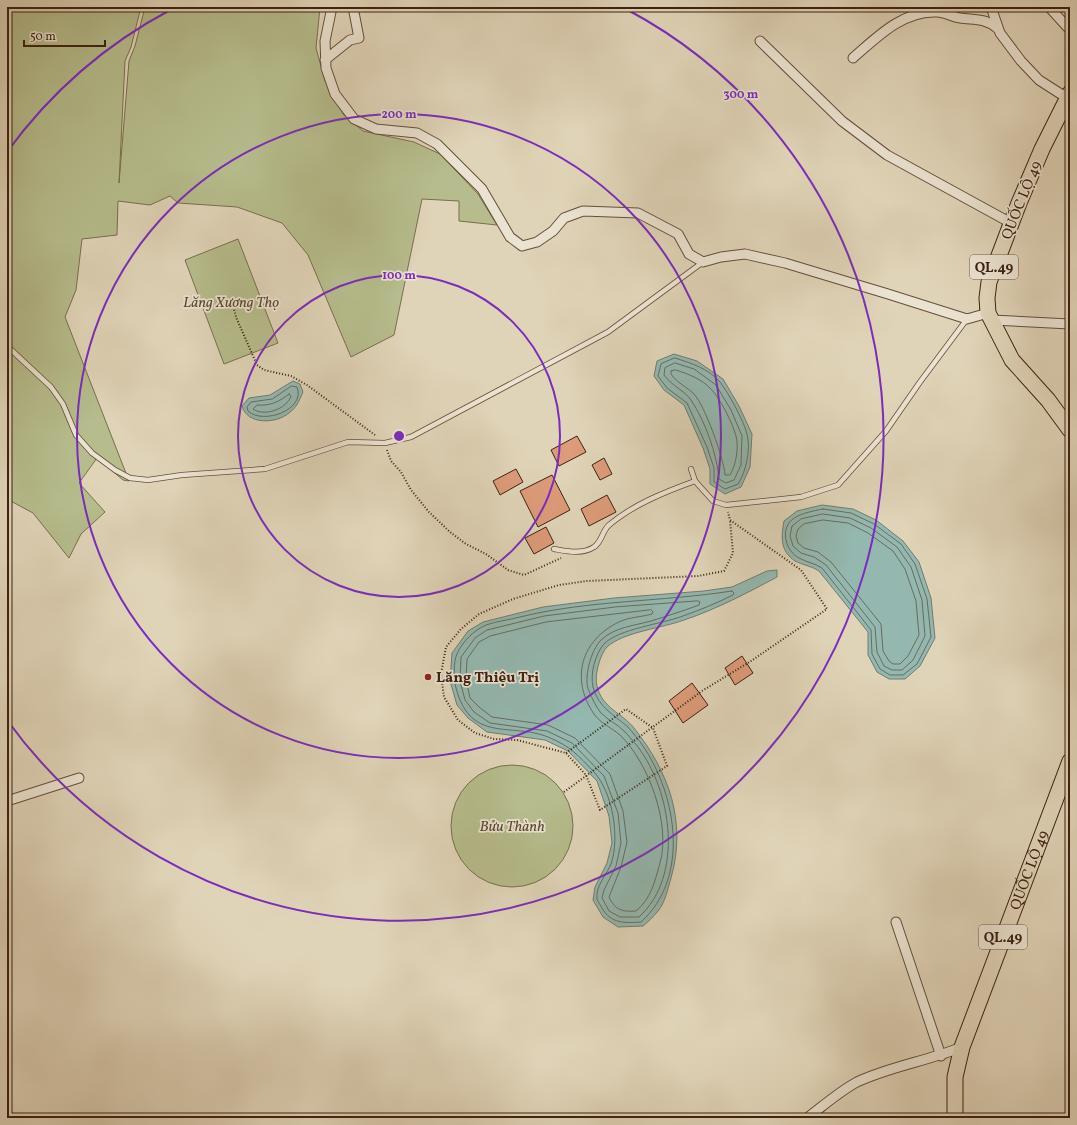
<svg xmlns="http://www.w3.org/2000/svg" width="1077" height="1125" viewBox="0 0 1077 1125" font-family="Vollkorn,serif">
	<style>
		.green { fill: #b6bc8c; stroke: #796e4e }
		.water { fill: #94b8b0; stroke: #717c70 }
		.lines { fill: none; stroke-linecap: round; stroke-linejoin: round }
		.shore { stroke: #686c60; stroke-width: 1 }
		.building { fill: #dd9b7a; stroke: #3c2111 }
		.service-casing { stroke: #654e3b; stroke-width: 6 }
		.minor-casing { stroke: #654e3b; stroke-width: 11 }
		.trunk-casing { stroke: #3c2111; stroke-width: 17 }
		.path { stroke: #3c2111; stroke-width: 2; stroke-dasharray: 1 2; stroke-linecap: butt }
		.service { stroke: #ebe3d1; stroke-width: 4.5 }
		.minor { stroke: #ebe3d1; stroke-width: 9 }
		.trunk { stroke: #e0d4b8; stroke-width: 15 }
		.ring { fill: none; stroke: #7b2cbf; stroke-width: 2 }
		.poi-dot { fill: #8f2418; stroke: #ebe3d1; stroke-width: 1.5 }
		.labels { text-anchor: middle; stroke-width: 3.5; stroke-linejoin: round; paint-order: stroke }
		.shield { fill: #ebe3d1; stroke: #705b4b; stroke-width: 1 }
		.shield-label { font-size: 14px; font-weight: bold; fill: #3c2111 }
		.street-label { font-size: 15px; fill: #3c2111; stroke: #ebe3d1 }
		.park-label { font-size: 15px; font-style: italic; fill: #5a4830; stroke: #ebe3d1 }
		.poi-label { font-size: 15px; font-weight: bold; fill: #3c2111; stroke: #ebe3d1; text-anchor: start }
		.centre { fill: #7b2cbf; stroke: #ebe3d1; stroke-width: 2 }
		.ring-label { font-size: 12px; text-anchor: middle; font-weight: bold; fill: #7b2cbf; stroke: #ebe3d1; stroke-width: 3.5; stroke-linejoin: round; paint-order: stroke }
	</style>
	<rect width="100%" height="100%" fill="#e0d4b8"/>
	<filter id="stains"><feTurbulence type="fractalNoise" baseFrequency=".005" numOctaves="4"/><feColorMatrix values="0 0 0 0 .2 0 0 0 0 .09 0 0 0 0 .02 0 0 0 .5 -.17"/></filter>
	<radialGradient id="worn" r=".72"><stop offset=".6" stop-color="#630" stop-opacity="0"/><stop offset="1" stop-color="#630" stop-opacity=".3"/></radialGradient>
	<g class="green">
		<polygon points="7,7 141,7 131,47 125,61 119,183 129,61 135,46 145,7 320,7 316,48 325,81 343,114 363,131 414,142 440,154 478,194 497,225 459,221 459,201 422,199 394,335 351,357 308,255 282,223 237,207 178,203 170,196 150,205 118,201 117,235 82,239 76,290 65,317 129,481 123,480 97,458 79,483 105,512 81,534 69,558 33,513 7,499"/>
		<polygon points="238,239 278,343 224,364 185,260"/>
		<circle cx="512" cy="826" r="61"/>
	</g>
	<g class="water">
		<polygon points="674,354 697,361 723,379 739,406 752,434 750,467 741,487 725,494 710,484 710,469 703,448 684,405 664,390 654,376 657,361"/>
		<path d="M293,381L300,384L303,392C299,401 297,407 289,413C276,424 247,425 242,406L249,398L270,395Z"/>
		<path d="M822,505L853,509L876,520L903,541L919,562L931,598L935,638L920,666L905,679H889L877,672L868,655V632L819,571C812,566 802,565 795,561C780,551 781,537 784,521L797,511Z"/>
		<path d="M777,570V577C747,593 717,609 684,620C663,628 623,632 607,647C600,654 594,676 597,686C602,708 622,713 634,728C669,772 687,822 671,878C668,888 665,903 658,911C653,917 648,922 643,926L618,927L603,917L593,900L595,887L607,863L612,843L609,816L597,781L568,751L545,740L487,732L468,718L457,705L450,681L452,653L468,631L483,622L543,607L614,598L704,591L732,587L767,571Z"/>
	</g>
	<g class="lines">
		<g class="shore">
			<path d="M675,358C691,363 709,369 720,382C729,394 743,419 747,434C751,449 746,472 738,484L725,489L714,482V468L707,447L687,403L667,388L658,376L661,364Z"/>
			<path d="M675,363L694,369L716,385L731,410L742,436L741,465L734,480L726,483L719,479C717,454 705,421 691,400C685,391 672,386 664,375L665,368Z"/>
			<path d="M676,370C688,374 702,379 711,389C720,398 733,424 736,436C739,448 736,465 730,475H725C724,459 705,406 694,394C687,387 677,383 671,374V371Z"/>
			<path d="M292,386L297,387C306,410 263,425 248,411L247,407L251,402L272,399Z"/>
			<path d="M289,394L291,396C287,409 264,417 253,409L257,405C270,406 279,402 289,394Z"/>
			<path d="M823,509L851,513L874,524L901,544L915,564L927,599L931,637L917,664L903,675H890L880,669L872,654L871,630L822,568C814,563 806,562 799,558C793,555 789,549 787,544C779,517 803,513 823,509Z"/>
			<polygon points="823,514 850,518 871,528 897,547 911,567 922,600 925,636 913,660 902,670 892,670 884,666 877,652 875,627 826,565 814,557 801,553 793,546 790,536 792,526 801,519"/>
			<polygon points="823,520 848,523 868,533 893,551 905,569 916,601 919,635 908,656 900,664 893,664 889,661 883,651 881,624 831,562 818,552 804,548 798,543 796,536 798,529 804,524"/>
			<path d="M732,591L734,593L733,595C717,603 700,610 683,616C662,624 618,629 604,644C595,654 590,674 593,687C598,707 614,715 628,727C633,733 639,740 643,746C677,796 690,878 641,922C625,923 611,924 602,908C601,906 598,902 597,899C595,887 607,874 611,864C620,838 613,793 594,772C578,755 570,746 548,737C511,722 471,744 456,688C454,679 453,662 457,654C462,642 474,630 486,625C497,621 509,620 520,617C589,600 661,602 732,591Z"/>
			<path d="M698,601L700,602L699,605C683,611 667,616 651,621C633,626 615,627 601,640C591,650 583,679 589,691C592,698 596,707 601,713C608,720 617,724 624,731C629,736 634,742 638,747C672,792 684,876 639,917H620L609,911L602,898L604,890L616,866L621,843L618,813L604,776L572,743L547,731L490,723L474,712L465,700L460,681L461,657L475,638L487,630L544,616L615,607Z"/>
			<path d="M651,610L653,612L652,614C642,617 629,617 619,622C581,640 570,679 594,714C600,723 612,728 620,735C649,763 671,825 660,863C655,881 651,899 636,911C622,912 615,910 609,897L621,867L627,842L623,811L610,774L575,738L548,725L492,717L479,707L470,698L466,680L467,659L479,642L490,636L546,622Z"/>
		</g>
	</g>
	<g class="building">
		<polygon points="577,436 586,452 559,466 551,450"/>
		<polygon points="604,458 612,474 600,480 592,465"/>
		<polygon points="516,469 523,482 500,495 493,481"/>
		<polygon points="552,475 570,510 538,527 520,491"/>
		<polygon points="607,495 616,512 589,526 581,509"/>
		<polygon points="546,527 554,543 534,554 525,538"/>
		<polygon points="742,656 753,673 735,685 725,668"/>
		<polygon points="692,683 708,705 683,723 669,701"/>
	</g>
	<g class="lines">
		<defs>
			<g id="service">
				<polyline points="7,346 51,387 63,404 76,435 92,453 115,470 130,478 148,480 182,475 265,469 348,442 385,443 411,437 608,332 703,262"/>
				<polyline points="691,469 695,481 713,501 726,505 801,497 838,485 886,431 920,382 967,319"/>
				<path d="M554,549C566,551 582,555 594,547C602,542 602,531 609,525C634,504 665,492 695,481"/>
			</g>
			<g id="minor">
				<polyline points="332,7 325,41 326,68 335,94 354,119 376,129 417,133 437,144 482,189 510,237 522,246 537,242 553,231 564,218 583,211 638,213 678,234 689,254 703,262 721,257 745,254 785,263 888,294 967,319 988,313"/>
				<polyline points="991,7 1000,33 1021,61 1039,80 1067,98"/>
				<polyline points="1049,7 1070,30"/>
				<polyline points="760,41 842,121 887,155 1011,223"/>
				<path d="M853,58C876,38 903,10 937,12C945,12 952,17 960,18C975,20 985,18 997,28"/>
				<polyline points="325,60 350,40 359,38 353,7"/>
				<polyline points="992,320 1070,324"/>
				<polyline points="7,801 79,778"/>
				<polyline points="896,922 941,1056"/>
				<path d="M807,1118C823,1106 840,1091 857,1082C891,1066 928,1061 962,1047"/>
			</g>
			<g id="trunk">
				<polyline points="1070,93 1042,149 1019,203 989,282 987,298 988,313 1012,360 1048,400 1070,430"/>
				<path id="s1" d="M955,1118V1077L962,1047L1070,761"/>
			</g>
		</defs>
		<use href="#service" class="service-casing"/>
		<use href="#minor" class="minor-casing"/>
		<use href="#trunk" class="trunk-casing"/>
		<g class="path">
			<polyline points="232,301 236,317 257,365 264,370 291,376 307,385 375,435"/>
			<polyline points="387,450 391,461 401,472 411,490 429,512 450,532 466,544 486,554 508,570 524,575 561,558"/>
			<polyline points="566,753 626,709 653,728 667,766 600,810 586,775 566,753 517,740 494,739 475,733 458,720 444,697 441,674 446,647 461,629 479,614 513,599 559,585 587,581 698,576 724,571 733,553 730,520"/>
			<polyline points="564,792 702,691 751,661 827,609 801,570 730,520 728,512"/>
		</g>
		<use href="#service" class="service"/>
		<use href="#minor" class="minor"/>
		<use href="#trunk" class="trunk"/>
	</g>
	<g class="ring">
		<circle cx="399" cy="436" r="161"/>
		<circle cx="399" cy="436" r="322"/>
		<path d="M7 152A484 484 0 0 1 172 9M626 9A484 484 0 1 1 7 720"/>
	</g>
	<circle class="poi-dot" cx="428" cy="677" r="4"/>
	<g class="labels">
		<g class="shield">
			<rect x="970" y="255" width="48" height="24" rx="3"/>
			<rect x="979" y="925" width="48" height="24" rx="3"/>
		</g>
		<g class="shield-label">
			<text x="994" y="272">QL.49</text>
			<text x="1003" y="942">QL.49</text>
		</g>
		<g class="street-label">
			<text transform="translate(1021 200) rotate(-68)" y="5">QUỐC LỘ 49</text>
			<text dy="5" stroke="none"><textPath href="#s1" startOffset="261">QUỐC LỘ 49</textPath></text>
		</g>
		<g class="park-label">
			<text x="231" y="307">Lăng Xương Thọ</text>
			<text x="512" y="831">Bửu Thành</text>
		</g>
		<g class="poi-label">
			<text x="436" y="682">Lăng Thiệu Trị</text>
		</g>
	</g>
	<circle cx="399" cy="436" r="6" class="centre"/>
	<g class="ring-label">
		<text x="741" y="98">300 m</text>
		<text x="399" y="118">200 m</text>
		<text x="399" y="279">100 m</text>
	</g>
	<rect width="1077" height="1125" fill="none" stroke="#e0d4b8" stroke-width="24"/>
	<rect x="8" y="8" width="1061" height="1109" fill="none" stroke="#3c2111" stroke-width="2"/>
	<rect x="12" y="12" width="1053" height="1101" fill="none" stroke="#3c2111"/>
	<path d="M24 40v6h81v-6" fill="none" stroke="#3c2111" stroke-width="2"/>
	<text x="30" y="40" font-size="12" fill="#3c2111" stroke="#ebe3d1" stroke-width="3" paint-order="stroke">50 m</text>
	<rect width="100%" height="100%" filter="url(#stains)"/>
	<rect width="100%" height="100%" fill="url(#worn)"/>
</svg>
